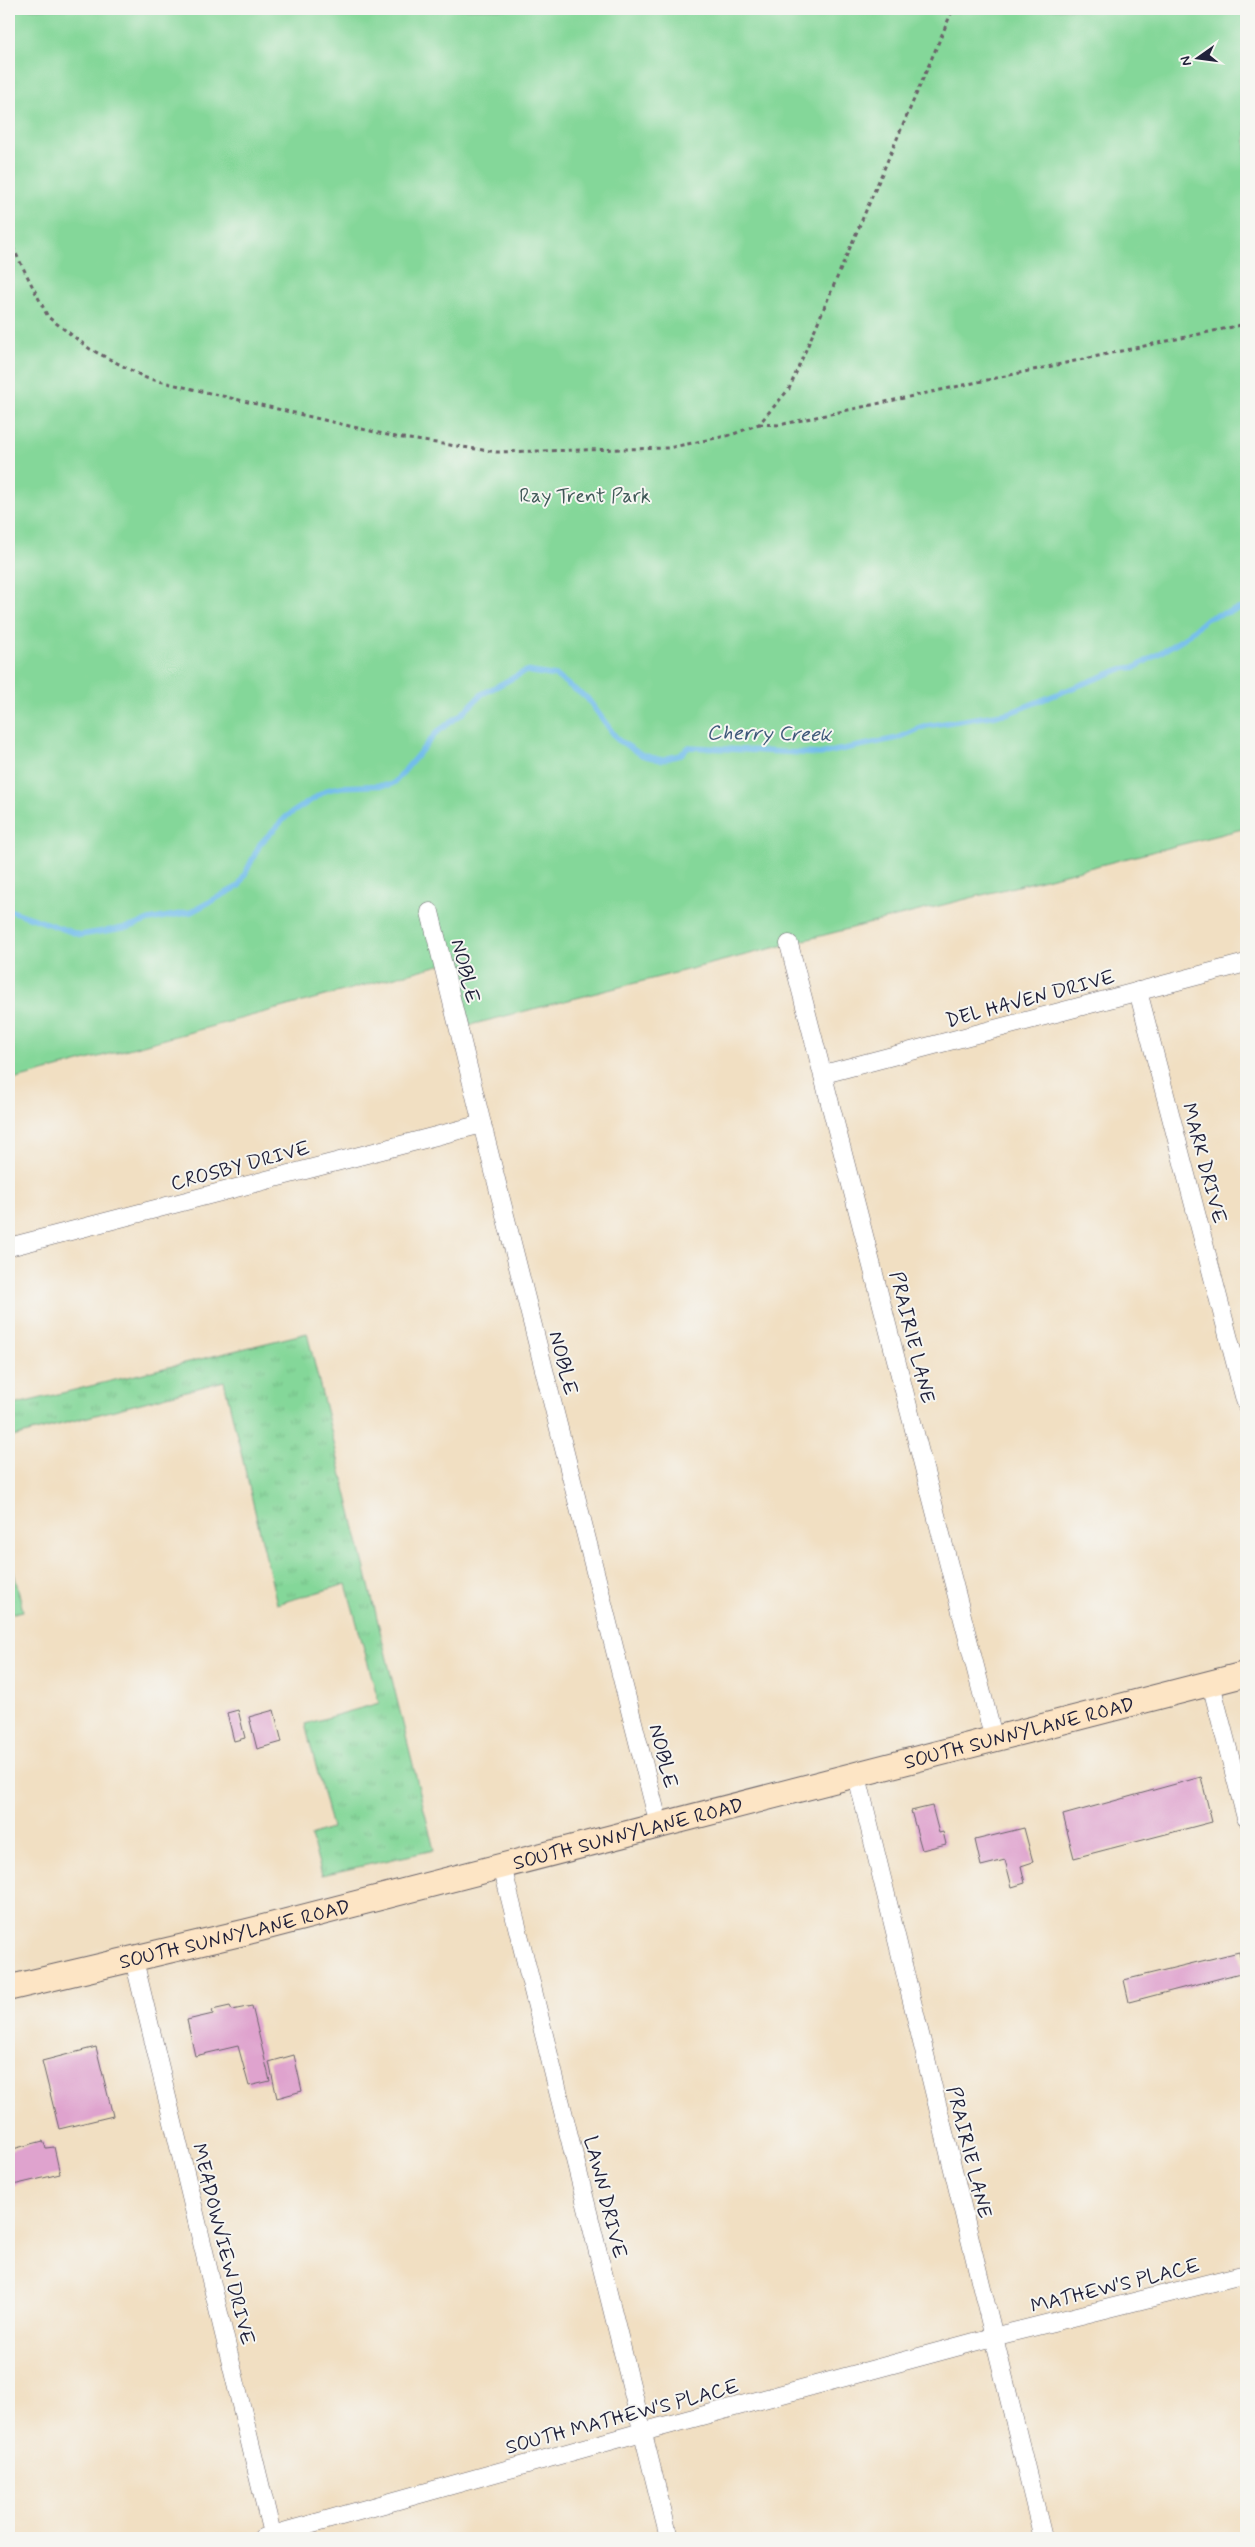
<svg xmlns="http://www.w3.org/2000/svg" width="1255" height="2547" viewBox="0 0 1255 2547" font-family="Mynerve,sans-serif">
	<style>
		.grass { fill: url(#grass-tufts); stroke: #537c6a }
		.park { fill: #84d799; stroke: #537c6a }
		.lines { fill: none; stroke-linecap: round; stroke-linejoin: round }
		.stream { stroke: #72bdeb; stroke-width: 5.5 }
		.building { fill: #dfa3ce }
		.street-casing { stroke: #6a646a; stroke-width: 19 }
		.secondary-casing { stroke: #6a646a; stroke-width: 27 }
		.path { stroke: #6a646a; stroke-width: 3; stroke-dasharray: 4 4; stroke-linecap: butt }
		.street { stroke: #fff; stroke-width: 18 }
		.secondary { stroke: #fde5c5; stroke-width: 25 }
		.labels { text-anchor: middle; stroke-width: 4; stroke-linejoin: round; paint-order: stroke }
		.park-label { font-size: 20px; fill: #3f5857; stroke: #f6f6f2 }
		.street-label { font-size: 20px; fill: #22223b; stroke: #f6f6f2 }
		.water-label { font-size: 21px; font-style: italic; fill: #3e5879; stroke: #f6f6f2 }
	</style>
	<defs>
		<pattern id="grass-tufts" width="24" height="20" patternUnits="userSpaceOnUse" patternTransform="scale(1.25)"><rect width="24" height="20" fill="#84d799"/><path d="M3 7l-1-3M5 7V3M7 7l1-3M15 17l-1-3M17 17v-4M19 17l1-3" fill="none" stroke="#72b885"/></pattern>
	</defs>
	<rect width="100%" height="100%" fill="#f6f6f2"/>
	<filter id="ink" filterUnits="userSpaceOnUse"><feTurbulence type="fractalNoise" baseFrequency=".02" numOctaves="2"/><feDisplacementMap in="SourceGraphic" scale="10" xChannelSelector="R" yChannelSelector="G"/><feConvolveMatrix kernelMatrix="1 2 1 2 8 2 1 2 1" color-interpolation-filters="sRGB"/></filter>
	<filter id="wash" filterUnits="userSpaceOnUse"><feTurbulence type="fractalNoise" baseFrequency=".0096" numOctaves="4" result="noise"/><feDisplacementMap in="SourceGraphic" scale="20" xChannelSelector="R" yChannelSelector="G"/><feGaussianBlur stdDeviation="1.12" result="paint"/><feColorMatrix in="noise" values="0 0 0 0 0 0 0 0 0 0 0 0 0 0 0 0 0 1.4 0 .05"/><feComposite in="paint" operator="in"/></filter>
	<g filter="url(#wash)">
		<rect width="100%" height="100%" fill="#f1dfc2"/>
		<g class="grass">
			<polygon points="307,1333 434,1850 322,1875 311,1836 332,1828 305,1724 379,1703 346,1584 277,1604 224,1381 9,1438 9,1406"/>
			<polygon points="9,1551 23,1611 9,1614"/>
		</g>
		<polygon class="park" points="9,9 1246,9 1246,828 470,1025 451,962 9,1081"/>
		<g class="lines">
			<polyline class="stream" points="9,910 80,935 130,927 149,920 191,912 239,886 260,844 287,816 327,790 341,787 390,785 395,782 437,732 463,713 482,694 526,671 556,676 587,698 618,740 642,755 661,760 680,755 689,747 820,754 898,738 926,726 1009,713 1121,669 1136,667 1183,639 1207,618 1246,607"/>
		</g>
		<g id="blocks">
			<g class="building">
				<polygon points="238,1710 245,1738 234,1741 227,1713"/>
				<polygon points="274,1710 282,1742 257,1749 249,1717"/>
				<polygon points="1201,1777 1212,1822 1074,1858 1063,1815"/>
				<polygon points="932,1806 939,1833 943,1832 946,1844 922,1850 911,1811"/>
				<polygon points="1024,1828 1033,1862 1021,1866 1025,1883 1012,1887 1005,1860 981,1866 975,1840"/>
				<polygon points="1239,1952 1244,1972 1129,2002 1124,1980"/>
				<polygon points="230,2006 232,2010 252,2006 270,2081 249,2086 238,2046 195,2056 187,2020 213,2014 212,2010"/>
				<polygon points="96,2047 113,2116 59,2129 42,2061"/>
				<polygon points="294,2055 302,2091 277,2098 269,2062"/>
				<polygon points="43,2141 46,2148 54,2147 60,2174 9,2186 9,2150"/>
			</g>
		</g>
	</g>
	<g filter="url(#ink)">
		<use href="#blocks" fill-opacity="0" stroke="#6a646a" stroke-width="1"/>
		<g class="lines">
			<defs>
				<g id="street">
					<polyline points="430,912 482,1124 659,1825"/>
					<polyline points="789,944 994,1740"/>
					<polyline points="1138,991 1246,1404"/>
					<polyline points="824,1074 1246,963"/>
					<polyline points="9,1247 482,1124"/>
					<polyline points="1211,1684 1246,1818"/>
					<polyline points="857,1776 1043,2538"/>
					<polyline points="502,1866 669,2538"/>
					<polyline points="134,1960 273,2538"/>
					<polyline points="262,2538 642,2432 993,2337 1246,2274"/>
				</g>
				<g id="secondary">
					<path id="s1" d="M9,1988L246,1932L1246,1674"/>
				</g>
			</defs>
			<use href="#street" class="street-casing"/>
			<use href="#secondary" class="secondary-casing"/>
			<g class="path">
				<polyline points="9,18 16,9"/>
				<polyline points="9,240 48,317 90,349 146,378 396,437 496,452 668,448 731,435 759,424 789,389 953,9"/>
				<polyline points="759,424 779,425 1246,324"/>
			</g>
			<use href="#street" class="street"/>
			<use href="#secondary" class="secondary"/>
		</g>
	</g>
	<g class="labels">
		<g class="park-label">
			<text x="585" y="502">Ray Trent Park</text>
		</g>
		<g class="street-label">
			<text transform="translate(466 971) rotate(76)" y="7">NOBLE</text>
			<text transform="translate(1030 998) rotate(-15)" y="7">DEL HAVEN DRIVE</text>
			<text transform="translate(1205 1163) rotate(75)" y="7">MARK DRIVE</text>
			<text transform="translate(240 1165) rotate(-15)" y="7">CROSBY DRIVE</text>
			<text transform="translate(913 1337) rotate(76)" y="7">PRAIRIE LANE</text>
			<text transform="translate(564 1363) rotate(76)" y="7">NOBLE</text>
			<text dy="7" stroke="none"><textPath href="#s1" startOffset="1042">SOUTH SUNNYLANE ROAD</textPath></text>
			<text transform="translate(664 1756) rotate(76)" y="7">NOBLE</text>
			<text dy="7" stroke="none"><textPath href="#s1" startOffset="638">SOUTH SUNNYLANE ROAD</textPath></text>
			<text dy="7" stroke="none"><textPath href="#s1" startOffset="232">SOUTH SUNNYLANE ROAD</textPath></text>
			<text transform="translate(970 2152) rotate(76)" y="7">PRAIRIE LANE</text>
			<text transform="translate(606 2197) rotate(76)" y="7">LAWN DRIVE</text>
			<text transform="translate(224 2244) rotate(76)" y="7">MEADOWVIEW DRIVE</text>
			<text transform="translate(1115 2285) rotate(-14)" y="7">MATHEW'S PLACE</text>
			<text transform="translate(622 2416) rotate(-15)" y="7">SOUTH MATHEW'S PLACE</text>
		</g>
		<g class="water-label">
			<text transform="translate(769 733) rotate(1)" y="7">Cherry Creek</text>
		</g>
	</g>
	<rect width="1255" height="2547" fill="none" stroke="#f6f6f2" stroke-width="30"/>
	<g transform="translate(1198 58) rotate(256)" stroke="#f6f6f2" stroke-width="4" paint-order="stroke">
	<path d="M0-4L9 19L0 12L-9 19Z" fill="#22223b"/>
	<text y="-8" font-size="14" font-weight="bold" text-anchor="middle" fill="#22223b">N</text>
	</g>
</svg>
